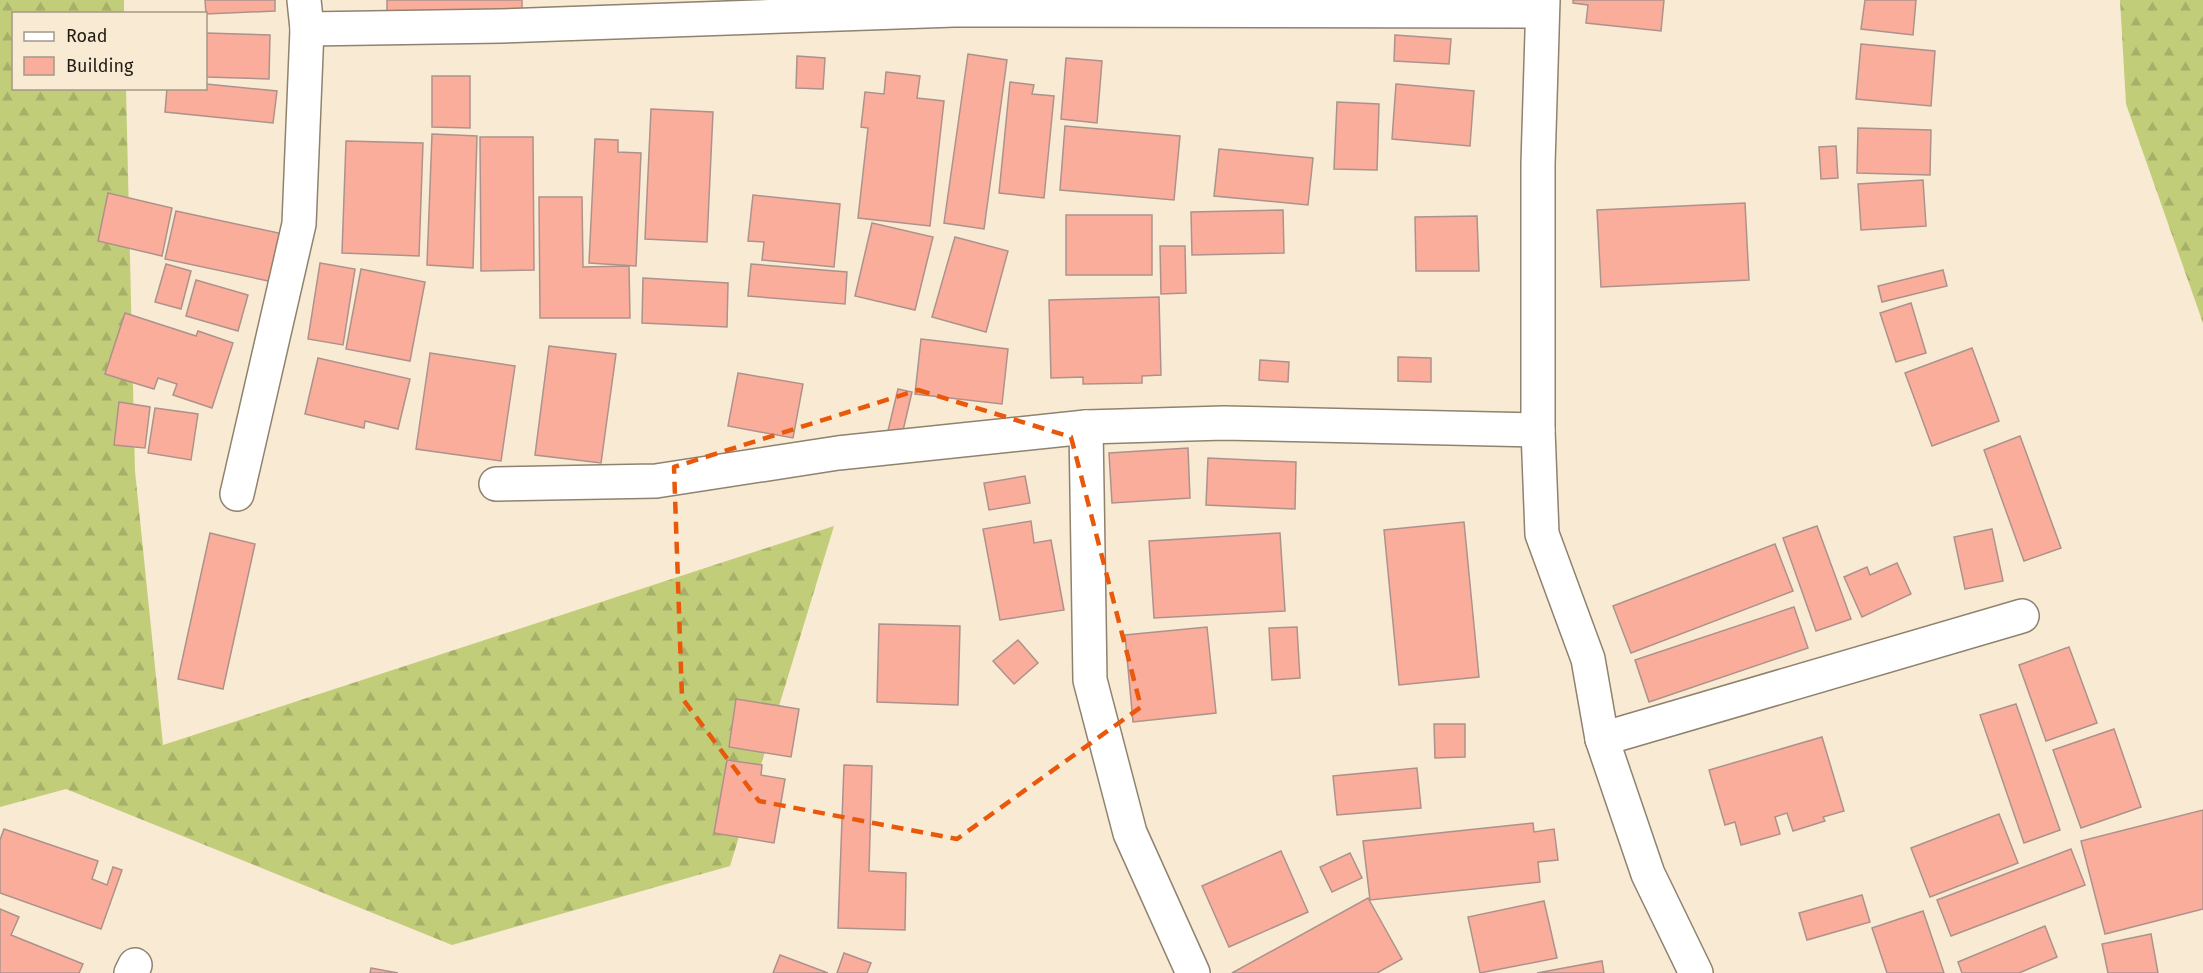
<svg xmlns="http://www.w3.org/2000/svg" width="2203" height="973" viewBox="0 0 2203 973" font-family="'Fira Sans',sans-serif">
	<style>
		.forest { fill: url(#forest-firs) }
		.building { fill: #fbad9c; stroke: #ad928c; stroke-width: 1.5 }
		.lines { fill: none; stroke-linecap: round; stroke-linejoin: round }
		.minor-casing { stroke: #8f826e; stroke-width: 36 }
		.minor { stroke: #fff; stroke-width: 33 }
		.marked { fill: none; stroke: #e8590c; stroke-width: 4.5; stroke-dasharray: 12 8; stroke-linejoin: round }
	</style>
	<defs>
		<pattern id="forest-firs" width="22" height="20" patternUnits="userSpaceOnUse" patternTransform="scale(1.5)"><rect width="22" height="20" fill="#c2cd79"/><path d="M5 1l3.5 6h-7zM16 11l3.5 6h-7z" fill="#a6b068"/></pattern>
	</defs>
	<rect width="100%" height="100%" fill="#f9ead4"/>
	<g class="forest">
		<polygon points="0,0 124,0 124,13 14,14 14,88 126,89 135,471 163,745 834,526 730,866 452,945 66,789 0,807"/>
		<polygon points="2120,0 2203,0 2203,323 2126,104"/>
	</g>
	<g class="building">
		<polygon points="205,0 275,0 275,11 206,14"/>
		<polygon points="387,0 522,0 522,18 387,13"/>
		<polygon points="1573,0 1664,0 1661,31 1586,23 1588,5 1573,3"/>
		<polygon points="1865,0 1916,0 1913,35 1861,29"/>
		<polygon points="206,33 270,35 269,79 206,77"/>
		<polygon points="1395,35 1451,39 1449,64 1394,61"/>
		<polygon points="1861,44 1935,51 1931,106 1856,99"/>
		<polygon points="968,54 1007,60 984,229 944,223"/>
		<polygon points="797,56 825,58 823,89 796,88"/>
		<polygon points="1066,58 1102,61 1097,123 1061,119"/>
		<polygon points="886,72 920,76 917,98 944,101 930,226 858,218 868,128 861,127 865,92 884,94"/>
		<polygon points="432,76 470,76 470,128 432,127"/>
		<polygon points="1010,82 1034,85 1032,94 1054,96 1044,198 999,193"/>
		<polygon points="206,84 277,91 273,123 165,112 167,88 206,88"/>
		<polygon points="1396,84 1474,91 1470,146 1392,139"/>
		<polygon points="1337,102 1379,104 1377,170 1334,169"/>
		<polygon points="651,109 713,112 707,242 645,239"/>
		<polygon points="1065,126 1180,136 1174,200 1060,190"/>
		<polygon points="1858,128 1931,130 1930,175 1857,173"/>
		<polygon points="432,134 477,136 473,268 427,265"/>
		<polygon points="480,137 533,137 534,270 481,271"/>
		<polygon points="595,139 618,140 618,152 641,153 636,266 589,263"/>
		<polygon points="346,141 423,143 419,256 342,253"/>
		<polygon points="1836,146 1838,178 1821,179 1819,147"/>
		<polygon points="1219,149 1313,158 1308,205 1214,196"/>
		<polygon points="1923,180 1926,226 1861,230 1858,184"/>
		<polygon points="108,193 172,208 162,256 98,241"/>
		<polygon points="753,195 840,204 834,267 762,260 764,242 748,241"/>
		<polygon points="539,197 582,197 583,267 629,266 630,318 540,318"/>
		<polygon points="1745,203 1749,280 1601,287 1597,210"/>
		<polygon points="1283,210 1284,253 1192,255 1191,212"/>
		<polygon points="176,211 288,235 278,283 165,259"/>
		<rect x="1066" y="215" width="86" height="60"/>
		<polygon points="1477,216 1479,271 1416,271 1415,217"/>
		<polygon points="872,223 933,237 915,310 855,296"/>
		<polygon points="955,237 1008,251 986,332 932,317"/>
		<polygon points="1160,246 1185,246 1186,293 1161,294"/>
		<polygon points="320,263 355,269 343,345 308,339"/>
		<polygon points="166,264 191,271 181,309 155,302"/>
		<polygon points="751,264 847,272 845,304 748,296"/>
		<polygon points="361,269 425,282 410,361 346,349"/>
		<polygon points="1943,270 1947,286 1882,302 1878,286"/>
		<polygon points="643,278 728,283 727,327 642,323"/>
		<polygon points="196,280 248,295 238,331 186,316"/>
		<polygon points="1159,297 1161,375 1142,376 1142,383 1083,384 1083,377 1051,378 1049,300"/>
		<polygon points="1911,303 1926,353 1896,362 1880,313"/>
		<polygon points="125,313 196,336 198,331 233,343 212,408 173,395 177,384 158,378 154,389 105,374"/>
		<polygon points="921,339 1008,349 1002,404 915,394"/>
		<polygon points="549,346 616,354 601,463 535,455"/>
		<polygon points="1972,348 1999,421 1932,446 1905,373"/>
		<polygon points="430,353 515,366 501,461 416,449"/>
		<polygon points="1398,357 1431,358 1431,382 1398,381"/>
		<polygon points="318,358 410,379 398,429 365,421 364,428 305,414"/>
		<polygon points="1260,360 1289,362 1288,382 1259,380"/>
		<polygon points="738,373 803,384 793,438 728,426"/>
		<polygon points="898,389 912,392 901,439 887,435"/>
		<polygon points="119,402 150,407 145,448 114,445"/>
		<polygon points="155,408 198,414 191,460 148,453"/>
		<polygon points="2020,436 2061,548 2024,561 1984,450"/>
		<polygon points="1188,448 1190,498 1112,503 1109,453"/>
		<polygon points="1208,458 1296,462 1295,509 1206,505"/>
		<polygon points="1025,476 1030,503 989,510 984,483"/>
		<polygon points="1031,521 1034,543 1051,540 1064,610 1000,620 983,529"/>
		<polygon points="1464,522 1479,677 1399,685 1384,530"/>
		<polygon points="1817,526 1851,619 1816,631 1783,538"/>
		<polygon points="1992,529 2003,581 1965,589 1954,537"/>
		<polygon points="210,533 255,544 223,689 178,679"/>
		<polygon points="1280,533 1285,611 1154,618 1149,541"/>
		<polygon points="1775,544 1793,591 1631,653 1613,606"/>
		<polygon points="1897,563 1911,594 1862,617 1844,577 1867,567 1870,575"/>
		<polygon points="1794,607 1808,648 1649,702 1635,660"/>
		<polygon points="879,624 960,626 958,705 877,702"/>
		<polygon points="1207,627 1216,713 1133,722 1125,635"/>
		<polygon points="1297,627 1300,678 1272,680 1269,628"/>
		<polygon points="1018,640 1038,663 1014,684 993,661"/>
		<polygon points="2069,647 2097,723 2046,741 2019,665"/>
		<polygon points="736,699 799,709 791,757 729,747"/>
		<polygon points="2016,704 2060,830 2024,843 1980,715"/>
		<polygon points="1434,724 1465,724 1465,757 1435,758"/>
		<polygon points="2114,729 2141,807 2081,828 2053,750"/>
		<polygon points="1822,737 1844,811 1823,817 1825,821 1793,831 1787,813 1775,817 1780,834 1741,845 1735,822 1725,825 1709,770"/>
		<polygon points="727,760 762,765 761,775 785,779 774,843 714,833"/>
		<polygon points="844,765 872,766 869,871 906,873 905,930 838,928"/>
		<polygon points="1417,768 1421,808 1337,815 1333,776"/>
		<polygon points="2203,810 2203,909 2105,934 2081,841"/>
		<polygon points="1999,814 2018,863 1930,897 1911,848"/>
		<polygon points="1533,823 1534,832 1554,829 1558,860 1538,862 1540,882 1370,900 1363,841"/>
		<polygon points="4,829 98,861 92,879 107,885 113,867 122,870 101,929 0,893 0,840"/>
		<polygon points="2071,849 2085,885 1951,936 1937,900"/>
		<polygon points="1281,851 1308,912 1229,947 1202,886"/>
		<polygon points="1350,853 1362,878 1332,892 1320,867"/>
		<polygon points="1862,895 1870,922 1807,940 1799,913"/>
		<polygon points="1368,898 1402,959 1377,973 1232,973"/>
		<polygon points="1544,901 1557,958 1480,973 1468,917"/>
		<polygon points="0,909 19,917 11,935 83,964 79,973 0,973"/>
		<polygon points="1923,911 1944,973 1887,973 1872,928"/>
		<polygon points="2045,926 2057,957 2019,973 1962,973 1958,962"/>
		<polygon points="2151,934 2158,973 2108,973 2102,944"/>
		<polygon points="844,953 871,963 867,973 837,973"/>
		<polygon points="780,955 828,973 773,973"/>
		<polygon points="1602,961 1604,973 1537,973"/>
		<polygon points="371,968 398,973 370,973"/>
	</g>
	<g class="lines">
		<defs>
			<g id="minor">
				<polyline points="1543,0 1538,164 1538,430 1542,534 1588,659 1602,739 1648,874 1696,973"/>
				<polyline points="307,29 501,26 954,10 1541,11"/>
				<polyline points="1086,427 1090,680 1130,833 1193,973"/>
				<polyline points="496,484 656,481 838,453 1086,427 1224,423 1538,430"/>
				<polyline points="237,494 299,224 307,29 304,0"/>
				<polyline points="1602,739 2022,616"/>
				<polyline points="131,973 135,965"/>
			</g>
		</defs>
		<use href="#minor" class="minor-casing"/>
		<use href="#minor" class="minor"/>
	</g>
	<path class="marked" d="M918,390L1071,437L1141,707L957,839L759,801L682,698L674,467Z"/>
	<rect x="12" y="12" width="195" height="78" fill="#f9ead4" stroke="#a39888" stroke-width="1.5"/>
	<rect x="24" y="32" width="30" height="9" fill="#ffffff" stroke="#a39888" stroke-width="1.5"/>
	<text x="66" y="42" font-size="18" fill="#221d15">Road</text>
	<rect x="24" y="57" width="30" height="18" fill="#fbad9c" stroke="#a39888" stroke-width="1.5"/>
	<text x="66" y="72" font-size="18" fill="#221d15">Building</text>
</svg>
